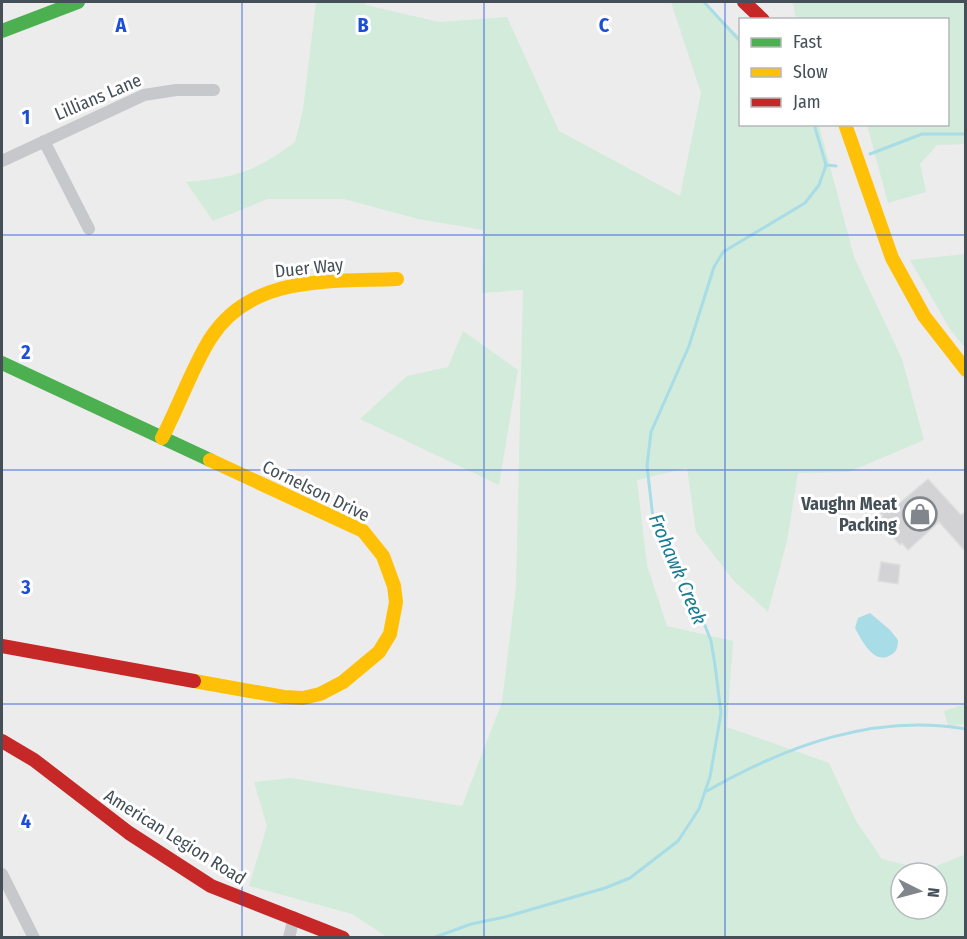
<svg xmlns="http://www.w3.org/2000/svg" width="967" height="939" viewBox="0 0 967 939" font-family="'Fira Sans Condensed',sans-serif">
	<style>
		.green { fill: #d2ebda; fill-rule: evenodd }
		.water { fill: #a8dce6 }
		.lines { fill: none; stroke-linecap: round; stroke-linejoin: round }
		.stream { stroke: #a8dce6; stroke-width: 3 }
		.building { fill: #d3d3d5; stroke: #dededf; stroke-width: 1.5 }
		.street { stroke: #c6c8cb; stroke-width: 12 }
		.fast { stroke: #4caf50; stroke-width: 14 }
		.slow { stroke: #ffc107; stroke-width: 14 }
		.jam { stroke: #c62828; stroke-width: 14 }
		.grid { fill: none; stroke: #1d4ed8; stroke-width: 1.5; stroke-opacity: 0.55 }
		.labels { text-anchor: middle; stroke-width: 6; stroke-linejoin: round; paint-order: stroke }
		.street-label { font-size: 18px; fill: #454f57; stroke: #fff }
		.poi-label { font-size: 18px; font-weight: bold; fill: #454f57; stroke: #fff; text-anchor: end }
		.water-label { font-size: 20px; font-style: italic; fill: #167d92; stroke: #fff }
		.grid-label { font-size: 20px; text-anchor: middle; font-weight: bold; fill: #1d4ed8; stroke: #fff; stroke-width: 6; stroke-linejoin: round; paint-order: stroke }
	</style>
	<rect width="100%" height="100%" fill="#edecec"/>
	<g class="green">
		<path d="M316,2H361L370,6L439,22L507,17L559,131L680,196L701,93L671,2H702L740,37V124L819,125L854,257L902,359L924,440L849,472L798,473L787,541L768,612L734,581L696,532L687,468L637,480L647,565L667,626L733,641L727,727L829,763L856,821L882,859L926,870L964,855L965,848V937H387L352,914L249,886L267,826L254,782L291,778L462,806L502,702L516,587L523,290L482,293L483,230L418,219L344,199H268L213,221L186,182C235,178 256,171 295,142L303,110ZM901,873H937V909H901Z"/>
		<polygon points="793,2 965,2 965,144 937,145 920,164 926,192 888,203 867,125 948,124 948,20 799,19 795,15"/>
		<polygon points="965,254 966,254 965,348 950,329 910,260"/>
		<polygon points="463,331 518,370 499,485 360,419 407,376 448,367"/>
		<polygon points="965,704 965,724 948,726 944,711"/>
	</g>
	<path class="water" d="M870,613L890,630L898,640C898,648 896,653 889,656C873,664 861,639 855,628L858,618Z"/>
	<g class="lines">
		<g class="stream">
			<polyline points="704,2 740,41"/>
			<polyline points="870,154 922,134 966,134"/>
			<polyline points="826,165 836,166"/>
			<path d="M707,791C786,746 874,713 966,729"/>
			<polyline points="433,938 471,924 505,917 605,888 630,878 678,841 699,809 710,777 721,713 715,665 711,641 694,597 653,518 647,466 651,432 689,346 714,267 723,252 805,203 819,185 826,165 814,124"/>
		</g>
	</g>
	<g class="building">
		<polygon points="928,479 961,515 966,511 966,552 939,522 908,550 902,543 900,545 886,529 881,534 873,525 883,516 880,513 891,502 895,507"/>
		<polygon points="881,562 900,565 898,584 878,581"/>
	</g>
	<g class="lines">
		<g class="street">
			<polyline points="44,141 89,229"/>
			<polyline points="2,161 144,95 176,90 214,90"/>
			<polyline points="2,874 34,938"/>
			<polyline points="289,938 294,917"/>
		</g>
		<g class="fast">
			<polyline points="2,31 78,2"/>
			<polyline points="2,363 210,460"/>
		</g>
		<g class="slow">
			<polyline points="845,124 892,258 924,316 966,370"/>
			<path d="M162,438C179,406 191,370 210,339C251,274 330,282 397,279"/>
			<polyline points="194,681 284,697 303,698 320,694 343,682 379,652 390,634 396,602 394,586 383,556 363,531 210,460"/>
		</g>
		<g class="jam">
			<polyline points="744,2 763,20"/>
			<polyline points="2,646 194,681"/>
			<polyline points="2,741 34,760 129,833 211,886 343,938"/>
		</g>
	</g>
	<path class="grid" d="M242,2V938M484,2V938M725,2V938M2,235H966M2,470H966M2,704H966"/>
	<defs>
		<symbol id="shop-ring" viewBox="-11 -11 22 22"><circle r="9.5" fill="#fff" stroke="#80868b" stroke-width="1.5"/><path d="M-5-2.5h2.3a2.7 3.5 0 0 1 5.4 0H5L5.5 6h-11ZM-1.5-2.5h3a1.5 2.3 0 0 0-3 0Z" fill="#80868b"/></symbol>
	</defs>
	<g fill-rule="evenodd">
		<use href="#shop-ring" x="901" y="495" width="38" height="38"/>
	</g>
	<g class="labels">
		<g class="street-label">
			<text transform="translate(98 97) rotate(-23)" y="6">Lillians Lane</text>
			<text transform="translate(309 268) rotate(-6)" y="6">Duer Way</text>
			<text transform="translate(316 491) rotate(26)" y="6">Cornelson Drive</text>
			<text transform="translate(175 837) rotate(32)" y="6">American Legion Road</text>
		</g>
		<g class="poi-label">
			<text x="897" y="510">Vaughn Meat<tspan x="897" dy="21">Packing</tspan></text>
		</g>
		<g class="water-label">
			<text transform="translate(678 569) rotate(67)" y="7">Frohawk Creek</text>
		</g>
	</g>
	<g class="grid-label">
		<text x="121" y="32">A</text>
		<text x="363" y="32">B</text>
		<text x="604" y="32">C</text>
		<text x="26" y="124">1</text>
		<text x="26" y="359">2</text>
		<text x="26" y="594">3</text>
		<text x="26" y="828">4</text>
	</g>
	<rect width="967" height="939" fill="none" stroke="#454f57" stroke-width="6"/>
	<rect x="739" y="18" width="210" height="108" fill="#ffffff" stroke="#b5b9bc" stroke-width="1.5"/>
	<rect x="751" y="38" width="30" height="9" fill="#4caf50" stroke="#b5b9bc" stroke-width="1.5"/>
	<text x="793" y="48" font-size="18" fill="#454f57">Fast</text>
	<rect x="751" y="68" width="30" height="9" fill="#ffc107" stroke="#b5b9bc" stroke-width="1.5"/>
	<text x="793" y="78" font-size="18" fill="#454f57">Slow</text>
	<rect x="751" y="98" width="30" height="9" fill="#c62828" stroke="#b5b9bc" stroke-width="1.5"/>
	<text x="793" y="108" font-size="18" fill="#454f57">Jam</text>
	<g transform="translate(919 891) rotate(96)"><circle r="28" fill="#ffffff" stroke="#b5b9bc" stroke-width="1.5"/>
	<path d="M0-4.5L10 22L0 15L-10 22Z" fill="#80868b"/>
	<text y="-9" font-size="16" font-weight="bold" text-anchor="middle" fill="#454f57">N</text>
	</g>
</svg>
